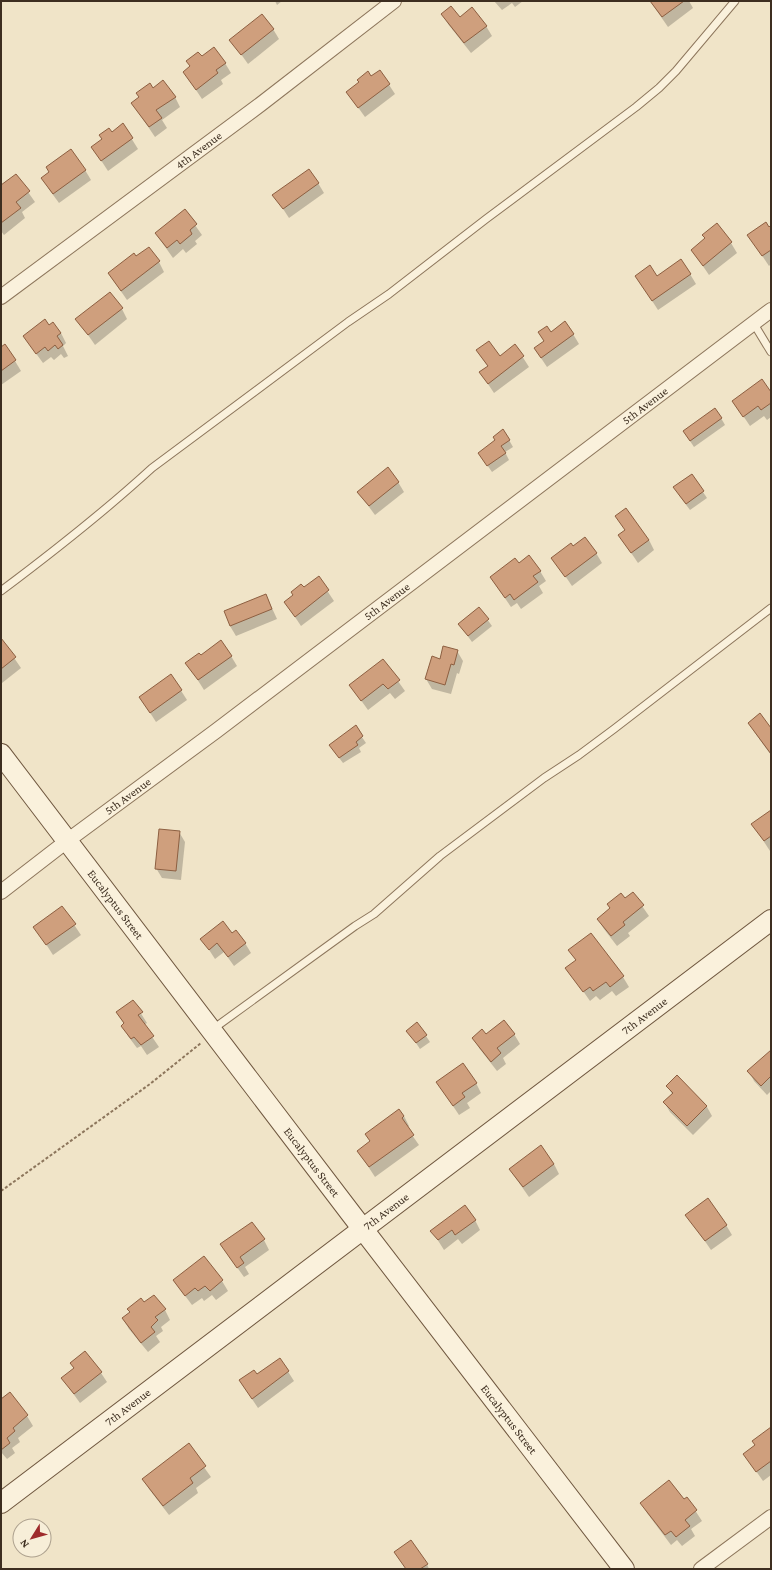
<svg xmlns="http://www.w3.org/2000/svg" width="772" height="1570" viewBox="0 0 772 1570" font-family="'Crimson Pro',serif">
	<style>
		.shadow { fill: #0003 }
		.building { fill: #cf9f7d; stroke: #8d5f41 }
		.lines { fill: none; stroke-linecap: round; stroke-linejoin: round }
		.lane-casing { stroke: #8d765c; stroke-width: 9 }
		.street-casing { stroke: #8d765c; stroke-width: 16 }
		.secondary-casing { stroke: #6f573f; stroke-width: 22 }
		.path { stroke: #8d765c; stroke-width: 2; stroke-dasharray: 3 2; stroke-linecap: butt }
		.lane { stroke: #faf1dc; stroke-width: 7 }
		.street { stroke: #faf1dc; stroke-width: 14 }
		.secondary { stroke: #faf1dc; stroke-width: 20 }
		.labels { text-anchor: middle; stroke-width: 3.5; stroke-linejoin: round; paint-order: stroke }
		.street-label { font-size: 12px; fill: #3d2e20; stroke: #f7eed8 }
	</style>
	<rect width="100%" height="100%" fill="#f0e4c8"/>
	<g class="shadow">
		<polygon points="275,1 282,1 277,5"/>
		<polygon points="494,1 523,1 515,7 512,3 502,10"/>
		<polygon points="650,1 689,1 693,8 668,27"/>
		<polygon points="442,14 486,26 492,36 471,53 448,24"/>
		<polygon points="273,29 279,39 248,64 231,40"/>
		<polygon points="202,58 225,63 231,73 221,80 223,84 202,99 184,72 191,67 187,61"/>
		<polygon points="380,71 395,94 365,117 347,92"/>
		<polygon points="153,89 175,97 180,107 162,120 167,128 155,137 132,103"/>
		<polygon points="123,125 138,149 108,171 93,148"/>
		<polygon points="85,170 91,180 59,203 48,188"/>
		<polygon points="16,175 35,202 22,212 25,218 4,235 1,231 1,187"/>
		<polygon points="318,183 324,193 289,218 274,195"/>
		<polygon points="185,211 202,235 195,241 197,244 186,253 183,249 173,258 156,234"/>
		<polygon points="717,224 731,243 737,253 709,275 692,250 706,239"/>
		<polygon points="771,227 771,264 769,266 749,236"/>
		<polygon points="136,258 159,262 164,272 127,300 109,274"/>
		<polygon points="690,274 696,284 658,310 636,276 657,277"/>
		<polygon points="122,309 127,319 95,345 77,319"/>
		<polygon points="49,327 61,333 66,343 63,346 68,356 64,358 61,354 54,360 51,357 43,363 24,337"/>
		<polygon points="550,333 573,334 579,344 547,367 535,349 545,342"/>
		<polygon points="515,345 529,367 494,393 480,372 488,367 477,351 499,357"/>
		<polygon points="1,348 15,361 21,371 1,385"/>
		<polygon points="771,394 771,417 767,420 764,416 750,426 733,401"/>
		<polygon points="721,418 725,425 694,447 688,438"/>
		<polygon points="509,440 513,447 505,452 509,460 492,472 483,459 496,441"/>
		<polygon points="398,482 404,492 375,515 358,492"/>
		<polygon points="703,492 707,498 690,510 678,494"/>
		<polygon points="626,531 649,540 654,550 638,563 619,535"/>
		<polygon points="572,548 596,553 602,563 572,586 553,558"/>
		<polygon points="519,564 540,571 546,581 539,586 543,593 521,609 517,603 511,607 491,578"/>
		<polygon points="318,577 334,601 301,626 285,602"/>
		<polygon points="266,595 277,619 236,636 230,626"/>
		<polygon points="479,608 492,626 472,642 459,624"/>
		<polygon points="1,639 21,668 2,683 1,682"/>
		<polygon points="457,651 463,661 459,674 457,673 451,694 432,689 426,679"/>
		<polygon points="201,656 231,656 237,666 204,690 187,663"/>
		<polygon points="383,660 405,691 395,699 390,693 368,710 350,685"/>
		<polygon points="171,675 187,700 156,722 140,697"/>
		<polygon points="749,723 771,730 771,755 755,733"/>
		<polygon points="355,727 366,743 359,748 361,752 343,763 334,751"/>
		<polygon points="771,811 771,850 770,851 753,825"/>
		<polygon points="179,832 185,842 181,880 162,878 156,868"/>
		<polygon points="633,893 649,916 628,933 630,936 617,946 604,929 598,919"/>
		<polygon points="62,907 81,935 53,955 35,927"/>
		<polygon points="232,934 245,943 251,953 234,966 224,952 215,959 202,939"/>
		<polygon points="591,934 623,977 629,987 616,996 612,991 600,1000 596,996 590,1001 567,968 576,961 570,950"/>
		<polygon points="133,1001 147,1023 144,1025 159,1047 147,1055 141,1046 137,1048 128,1036 123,1026 124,1024 117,1013"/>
		<polygon points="408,1031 426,1036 430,1042 420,1049"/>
		<polygon points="514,1034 520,1044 503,1058 506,1064 497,1071 479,1048 473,1038 486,1035"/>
		<polygon points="771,1051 771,1091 767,1095 754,1081 749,1071"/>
		<polygon points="677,1077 707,1107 712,1116 693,1135 670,1112 664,1102 672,1094 667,1086"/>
		<polygon points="437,1082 476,1083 481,1093 467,1103 470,1108 459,1115"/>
		<polygon points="404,1116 409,1126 407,1128 419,1145 375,1177 358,1151"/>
		<polygon points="554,1164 559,1174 529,1197 510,1170"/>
		<polygon points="687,1215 726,1225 732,1235 711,1250"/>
		<polygon points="475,1220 480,1230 462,1244 458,1239 444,1250 432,1231"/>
		<polygon points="264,1240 269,1250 245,1267 249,1274 244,1277 221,1245"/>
		<polygon points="204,1257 222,1281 228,1291 216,1300 212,1295 204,1301 202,1298 192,1305 174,1281"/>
		<polygon points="144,1304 165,1310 170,1320 161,1327 163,1331 156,1336 160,1342 148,1352 129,1329 123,1319"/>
		<polygon points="280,1359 294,1381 258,1408 240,1381 257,1376"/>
		<polygon points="101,1373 107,1382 80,1403 62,1378"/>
		<polygon points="10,1394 27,1416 33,1426 18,1438 20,1442 12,1448 15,1453 7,1459 1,1452 1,1400"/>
		<polygon points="771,1428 771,1475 763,1481 744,1454 756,1445"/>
		<polygon points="188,1445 211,1477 196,1488 198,1493 169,1515 149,1489 143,1479"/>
		<polygon points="687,1498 702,1521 691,1529 695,1536 682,1546 677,1540 671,1545 647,1513 641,1503 683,1501"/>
		<polygon points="427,1564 429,1569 406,1569"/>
	</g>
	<g class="building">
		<polygon points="650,1 684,1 662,17"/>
		<polygon points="451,6 460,17 472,7 487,26 464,43 441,14"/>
		<polygon points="262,14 274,29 241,55 229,40"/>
		<polygon points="214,47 226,63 216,70 218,73 196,90 183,72 190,66 186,61 198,52 202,56"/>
		<polygon points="380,70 390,84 358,108 346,92 359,82 357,80 368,71 371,76"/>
		<polygon points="163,80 176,97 156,110 162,118 149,127 131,103 139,97 136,93 150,83 153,88"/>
		<polygon points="123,123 133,138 101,161 91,147 102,139 99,135 109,128 112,132"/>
		<polygon points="71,149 86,170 53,194 41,178 49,172 46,167"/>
		<polygon points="309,169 319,183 283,209 272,195"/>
		<polygon points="16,174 30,191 16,202 21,208 1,223 1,185"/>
		<polygon points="185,209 197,224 190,230 192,234 180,244 177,240 167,248 155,233"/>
		<polygon points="766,222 769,227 771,225 771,250 762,256 747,235"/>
		<polygon points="717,223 732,242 703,266 691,250 705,238 702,235"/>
		<polygon points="149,247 160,261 121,291 108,273 134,253 136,256"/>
		<polygon points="681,259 691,274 652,301 635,276 650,265 657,276"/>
		<polygon points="110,292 123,308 88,335 75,319"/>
		<polygon points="45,319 49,325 53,322 61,333 57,336 63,345 58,349 55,345 48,351 45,347 36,354 23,336"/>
		<polygon points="565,321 574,334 541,358 534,348 544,341 538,332 547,326 551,332"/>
		<polygon points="489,341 500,356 515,344 524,356 488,384 479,372 488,366 476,350"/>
		<polygon points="5,344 16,360 1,371 1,347"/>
		<polygon points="762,379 771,392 771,403 761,410 758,406 743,417 732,401"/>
		<polygon points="715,408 722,418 690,441 683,431"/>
		<polygon points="503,429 510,440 501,446 506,453 487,466 478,453 495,440 493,437"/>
		<polygon points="388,467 399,482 369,506 357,492"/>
		<polygon points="692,474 704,491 686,504 673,487"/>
		<polygon points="626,508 649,540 631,553 618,535 625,530 615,516"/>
		<polygon points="585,537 597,553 565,577 551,558 571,543 573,546"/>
		<polygon points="529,555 541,571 533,576 538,582 514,600 510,594 505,598 490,577 515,558 519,563"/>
		<polygon points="319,576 329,590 295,617 284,602 293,595 291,592 301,584 304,587"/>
		<polygon points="266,594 272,609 230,626 224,611"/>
		<polygon points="479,607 489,619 468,636 458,624"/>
		<polygon points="1,638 16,657 1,669"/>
		<polygon points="221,640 232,656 198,680 185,663 199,653 201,655"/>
		<polygon points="443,646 458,650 454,665 451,664 445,685 425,679 432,656 440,659"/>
		<polygon points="383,659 400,680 388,689 383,684 361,701 349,685"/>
		<polygon points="171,674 182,690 150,713 139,697"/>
		<polygon points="760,713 771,728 771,754 748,723"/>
		<polygon points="356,725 363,736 356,742 358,745 339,758 329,745"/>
		<polygon points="771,810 771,836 764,841 751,824"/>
		<polygon points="159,829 180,831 176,871 155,869"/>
		<polygon points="633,892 644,905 623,922 625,925 611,936 597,919 610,908 607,904 621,893 625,898"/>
		<polygon points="62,906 76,924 46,945 33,927"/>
		<polygon points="223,921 232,933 236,930 246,943 228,957 217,943 209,950 200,939"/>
		<polygon points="591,933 624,976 610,987 606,982 593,991 590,987 583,992 565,968 576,960 568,950"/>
		<polygon points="133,1000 143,1012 138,1015 154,1036 141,1045 134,1037 131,1039 121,1026 124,1023 116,1012"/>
		<polygon points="504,1020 515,1034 497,1048 501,1053 491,1062 472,1038 482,1029 486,1034"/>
		<polygon points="417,1022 427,1035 416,1043 406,1031"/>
		<polygon points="771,1050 771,1076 761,1086 747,1071"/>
		<polygon points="463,1063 477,1083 462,1093 465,1097 453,1106 436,1082"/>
		<polygon points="677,1075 707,1106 687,1126 663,1102 673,1093 666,1086"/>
		<polygon points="399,1109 404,1116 402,1118 414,1135 369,1167 357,1151 370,1141 365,1134"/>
		<polygon points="541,1145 554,1164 523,1187 509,1169"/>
		<polygon points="708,1198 727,1225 705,1241 685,1215"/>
		<polygon points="465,1205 476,1220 455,1235 452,1230 438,1240 430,1231"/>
		<polygon points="252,1222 265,1239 240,1257 244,1263 237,1268 220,1244"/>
		<polygon points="204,1256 223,1280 210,1291 205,1286 198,1291 195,1288 185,1296 173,1280"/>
		<polygon points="154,1295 166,1309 155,1317 158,1320 151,1327 155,1332 141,1343 122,1318 130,1312 127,1309 141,1298 144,1302"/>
		<polygon points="85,1351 102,1372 74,1394 61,1378 74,1368 70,1363"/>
		<polygon points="280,1358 289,1371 252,1399 239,1380 254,1370 257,1374"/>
		<polygon points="10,1392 28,1415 13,1428 15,1431 7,1438 10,1443 1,1450 1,1399"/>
		<polygon points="771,1427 771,1461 756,1472 743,1454 755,1445 752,1441"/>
		<polygon points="189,1443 206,1466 190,1478 193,1483 163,1506 142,1479"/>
		<polygon points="669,1480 684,1499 687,1497 697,1510 685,1520 690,1526 676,1537 671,1531 665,1535 640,1503"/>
		<polygon points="411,1540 428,1564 420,1569 406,1569 394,1552"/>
	</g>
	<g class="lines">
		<defs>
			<g id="lane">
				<polyline points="754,324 771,352"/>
				<path d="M1,591C53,552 104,512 152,468L348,322L389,294L486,219L636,107L659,88L676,71L735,1"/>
				<polyline points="213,1029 355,926 374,914 440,856 544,778 579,755 614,729 771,608"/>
			</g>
			<g id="street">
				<path id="s1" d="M1,297L261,104L394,1"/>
				<path id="s2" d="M1,892L67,841L216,731L771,310"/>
				<polyline points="701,1569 771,1517"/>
			</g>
			<g id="secondary">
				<path id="s3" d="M1,754L352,1215L624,1569"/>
				<path id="s4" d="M1,1503L771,920"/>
			</g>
		</defs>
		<use href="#lane" class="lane-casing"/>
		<use href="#street" class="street-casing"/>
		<use href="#secondary" class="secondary-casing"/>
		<polyline class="path" points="1,1191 150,1084 201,1043"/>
		<use href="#lane" class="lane"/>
		<use href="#street" class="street"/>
		<use href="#secondary" class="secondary"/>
	</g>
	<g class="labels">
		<g class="street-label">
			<text dy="4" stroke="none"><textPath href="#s1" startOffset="246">4th Avenue</textPath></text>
			<text dy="4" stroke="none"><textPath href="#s2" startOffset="807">5th Avenue</textPath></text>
			<text dy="4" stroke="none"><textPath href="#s2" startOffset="483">5th Avenue</textPath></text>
			<text dy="4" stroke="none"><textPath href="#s2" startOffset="159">5th Avenue</textPath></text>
			<text dy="4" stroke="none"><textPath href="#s3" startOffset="189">Eucalyptus Street</textPath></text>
			<text dy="4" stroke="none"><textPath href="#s4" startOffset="807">7th Avenue</textPath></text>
			<text dy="4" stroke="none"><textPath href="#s3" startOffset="513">Eucalyptus Street</textPath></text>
			<text dy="4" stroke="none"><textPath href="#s4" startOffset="483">7th Avenue</textPath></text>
			<text dy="4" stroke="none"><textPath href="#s4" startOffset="159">7th Avenue</textPath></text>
			<text dy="4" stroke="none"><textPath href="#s3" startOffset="837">Eucalyptus Street</textPath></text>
		</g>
	</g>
	<rect width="772" height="1570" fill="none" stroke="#3d2e20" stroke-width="4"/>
	<g transform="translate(32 1538) rotate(233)"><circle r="19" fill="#f7eed8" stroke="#ada18e"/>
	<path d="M0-3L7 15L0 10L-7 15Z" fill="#9e2a2b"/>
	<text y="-6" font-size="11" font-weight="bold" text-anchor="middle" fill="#3d2e20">N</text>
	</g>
</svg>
